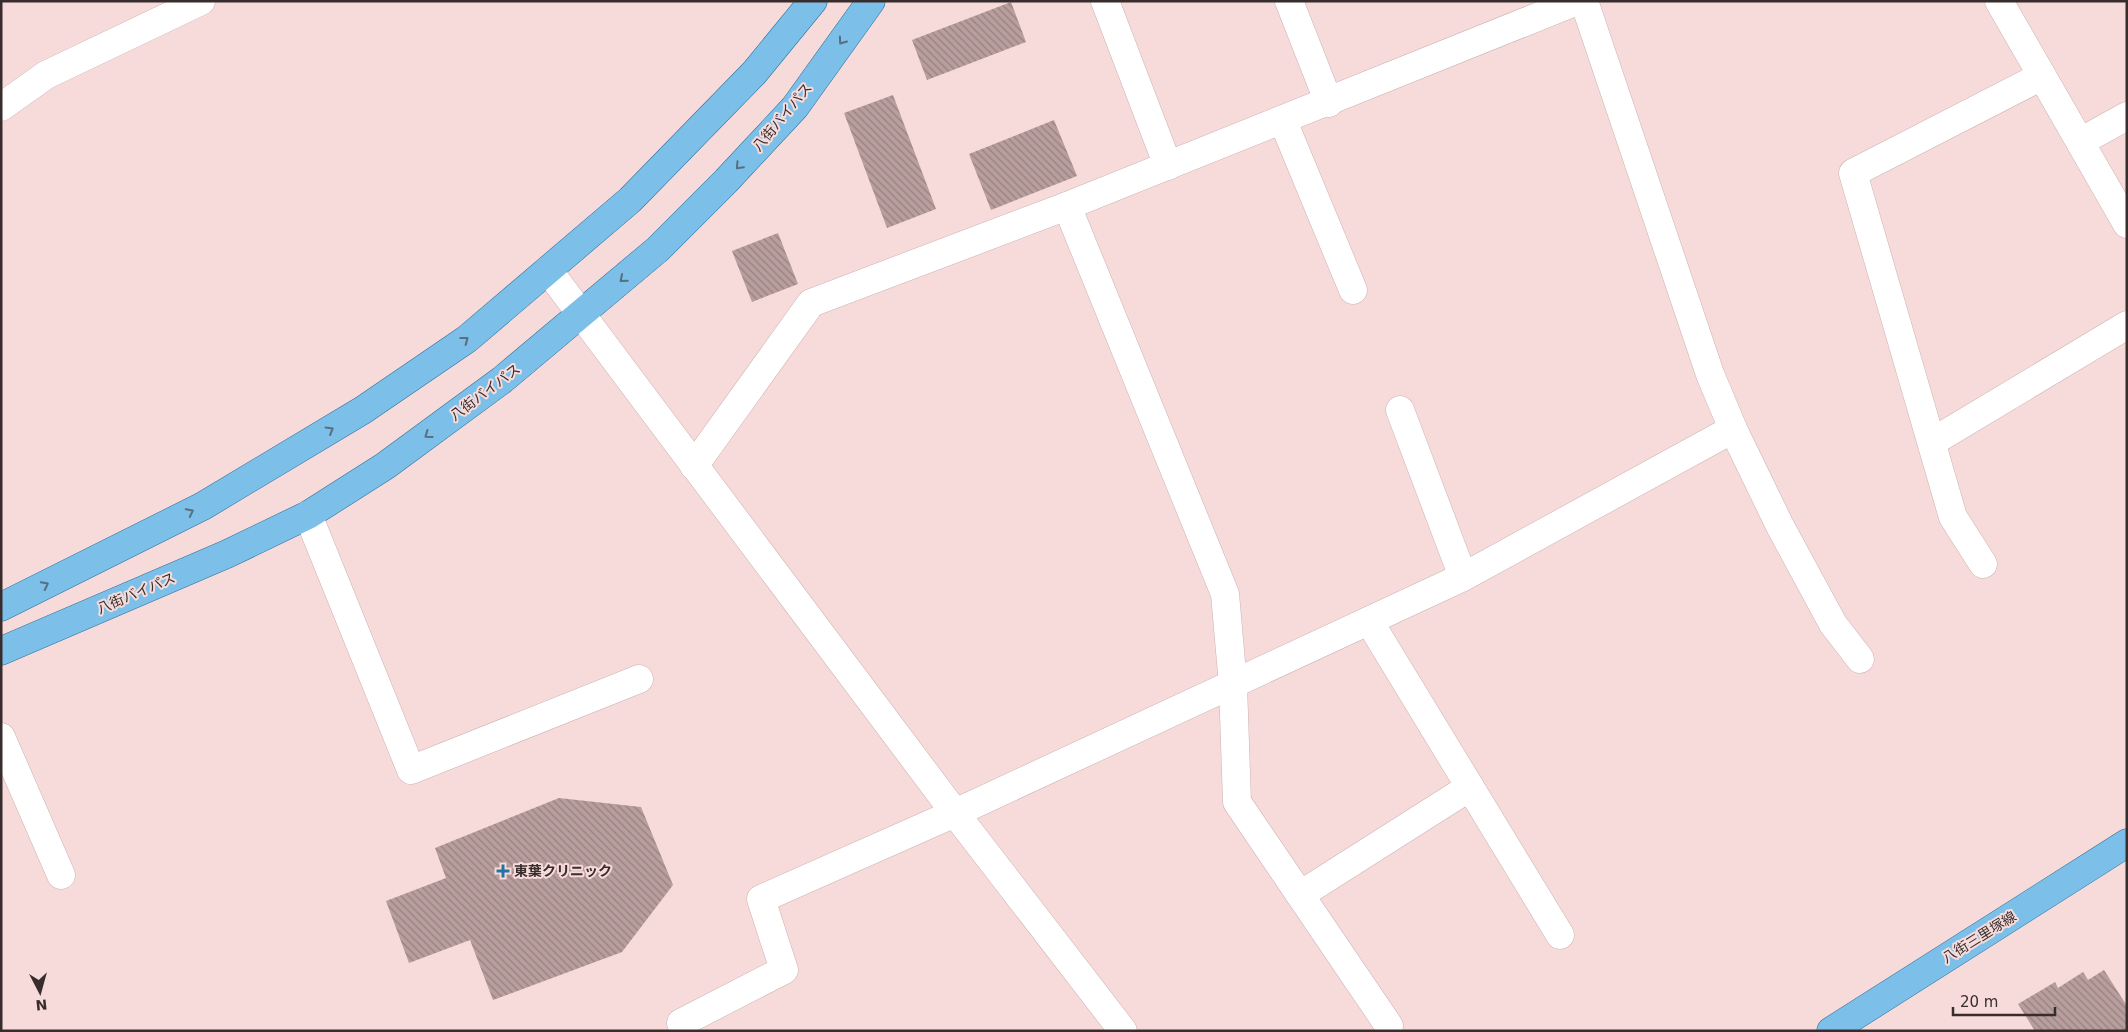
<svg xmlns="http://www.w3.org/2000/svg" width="2128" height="1032" viewBox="0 0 2128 1032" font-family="'DejaVu Sans','Noto Sans JP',sans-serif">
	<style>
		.building { fill: url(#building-back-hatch) }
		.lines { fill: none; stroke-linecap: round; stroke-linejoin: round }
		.minor-casing { stroke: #ccb2b1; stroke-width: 29 }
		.major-casing { stroke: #2b709c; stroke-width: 29 }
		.minor { stroke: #fff; stroke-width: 28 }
		.major { stroke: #7cbfe8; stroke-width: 28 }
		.oneway { stroke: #576f81 }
		.poi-dot { fill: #2572a5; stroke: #f7dbda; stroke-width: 2 }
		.labels { text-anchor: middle; stroke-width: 4; stroke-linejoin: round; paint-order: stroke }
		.street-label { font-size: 14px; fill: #382d2d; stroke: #f7dbda }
		.poi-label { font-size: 14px; font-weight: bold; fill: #382d2d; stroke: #f7dbda; text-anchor: start }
	</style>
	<defs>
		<pattern id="building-back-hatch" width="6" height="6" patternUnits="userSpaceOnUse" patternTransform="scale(1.25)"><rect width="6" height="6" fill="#b89e9d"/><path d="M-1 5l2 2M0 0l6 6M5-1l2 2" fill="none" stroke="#978180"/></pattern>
	</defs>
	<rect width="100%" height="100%" fill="#f7dbda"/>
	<g class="building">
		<polygon points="1011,2 1026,42 927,80 912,40"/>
		<polygon points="893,95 936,209 887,228 844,113"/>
		<polygon points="1054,120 1077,176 991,210 969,154"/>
		<polygon points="778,233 798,284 752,302 732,251"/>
		<polygon points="559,798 641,807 673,885 622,952 493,1000 470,940 409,963 386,901 446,878 435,848"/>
		<polygon points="2104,970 2127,1006 2127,1031 2035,1031 2018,1004 2055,982 2058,988 2083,972 2088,980"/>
	</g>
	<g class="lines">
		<defs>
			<g id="minor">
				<polyline points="1105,1 1168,166"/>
				<polyline points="1289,1 1329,103"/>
				<polyline points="1584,1 1710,374 1733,429 1780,526 1833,624 1860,659"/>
				<polyline points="1999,1 2127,224"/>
				<polyline points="1,107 46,75 201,1"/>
				<polyline points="1283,121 1353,290"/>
				<polyline points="2080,142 2127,116"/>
				<polyline points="1067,206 1225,594 1233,685 1237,802 1389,1026"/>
				<polyline points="548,270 955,813 1123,1031"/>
				<polyline points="1400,410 1463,577"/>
				<polyline points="1932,442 2127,325"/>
				<polyline points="694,466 811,303 1067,206 1577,1"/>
				<polyline points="308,515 411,770 639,679"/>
				<polyline points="1983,564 1953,517 1853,173 2042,76"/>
				<polyline points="1369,621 1560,935"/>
				<polyline points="1,737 61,875"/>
				<polyline points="1300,895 1470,787"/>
				<polyline points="685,1031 681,1023 784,970 761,899 955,813 1463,577 1733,429"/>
			</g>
			<g id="major">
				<polyline points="1,607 203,506 363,410 467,339 630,200 754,73 813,1"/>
				<polyline points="1,651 227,554 308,515 385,466 502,380 658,249 726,181 795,107 871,1"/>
				<polyline points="1831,1031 2127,843"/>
			</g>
		</defs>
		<use href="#minor" class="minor-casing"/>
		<use href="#major" class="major-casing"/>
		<use href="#minor" class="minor"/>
		<use href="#major" class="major"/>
	</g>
	<defs><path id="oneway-chevron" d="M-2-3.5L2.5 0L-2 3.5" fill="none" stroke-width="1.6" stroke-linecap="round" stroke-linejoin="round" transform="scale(1.25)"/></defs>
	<g class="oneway">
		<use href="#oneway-chevron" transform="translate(842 41) rotate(126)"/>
		<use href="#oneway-chevron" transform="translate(739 166) rotate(133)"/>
		<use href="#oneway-chevron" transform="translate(623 279) rotate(140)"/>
		<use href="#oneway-chevron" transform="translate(465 340) rotate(-37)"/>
		<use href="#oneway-chevron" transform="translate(330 430) rotate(-31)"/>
		<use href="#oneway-chevron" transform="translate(428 435) rotate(144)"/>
		<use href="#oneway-chevron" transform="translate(190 512) rotate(-27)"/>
		<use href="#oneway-chevron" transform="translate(45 585) rotate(-27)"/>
	</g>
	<path class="poi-dot" d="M500.5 863.5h5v5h5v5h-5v5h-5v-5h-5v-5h5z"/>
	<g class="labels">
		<g class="street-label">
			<text transform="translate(782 117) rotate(-50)" y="5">八街バイパス</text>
			<text transform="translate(485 392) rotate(-37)" y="5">八街バイパス</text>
			<text transform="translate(136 593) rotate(-23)" y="5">八街バイパス</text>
			<text transform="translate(1979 937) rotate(-32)" y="5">八街三里塚線</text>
		</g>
		<g class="poi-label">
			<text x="514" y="876">東葉クリニック</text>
		</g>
	</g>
	<rect width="2128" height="1032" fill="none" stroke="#382d2d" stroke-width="5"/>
	<g transform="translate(40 992) rotate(174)" stroke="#f7dbda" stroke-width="4" paint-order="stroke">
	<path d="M0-4L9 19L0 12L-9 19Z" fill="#382d2d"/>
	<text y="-8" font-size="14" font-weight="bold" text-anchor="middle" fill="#382d2d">N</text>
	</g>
	<path d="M1953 1007v8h102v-8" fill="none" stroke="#382d2d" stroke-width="2.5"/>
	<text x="1960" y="1007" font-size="15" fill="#382d2d" stroke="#f7dbda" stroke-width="4" paint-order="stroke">20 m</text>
</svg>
